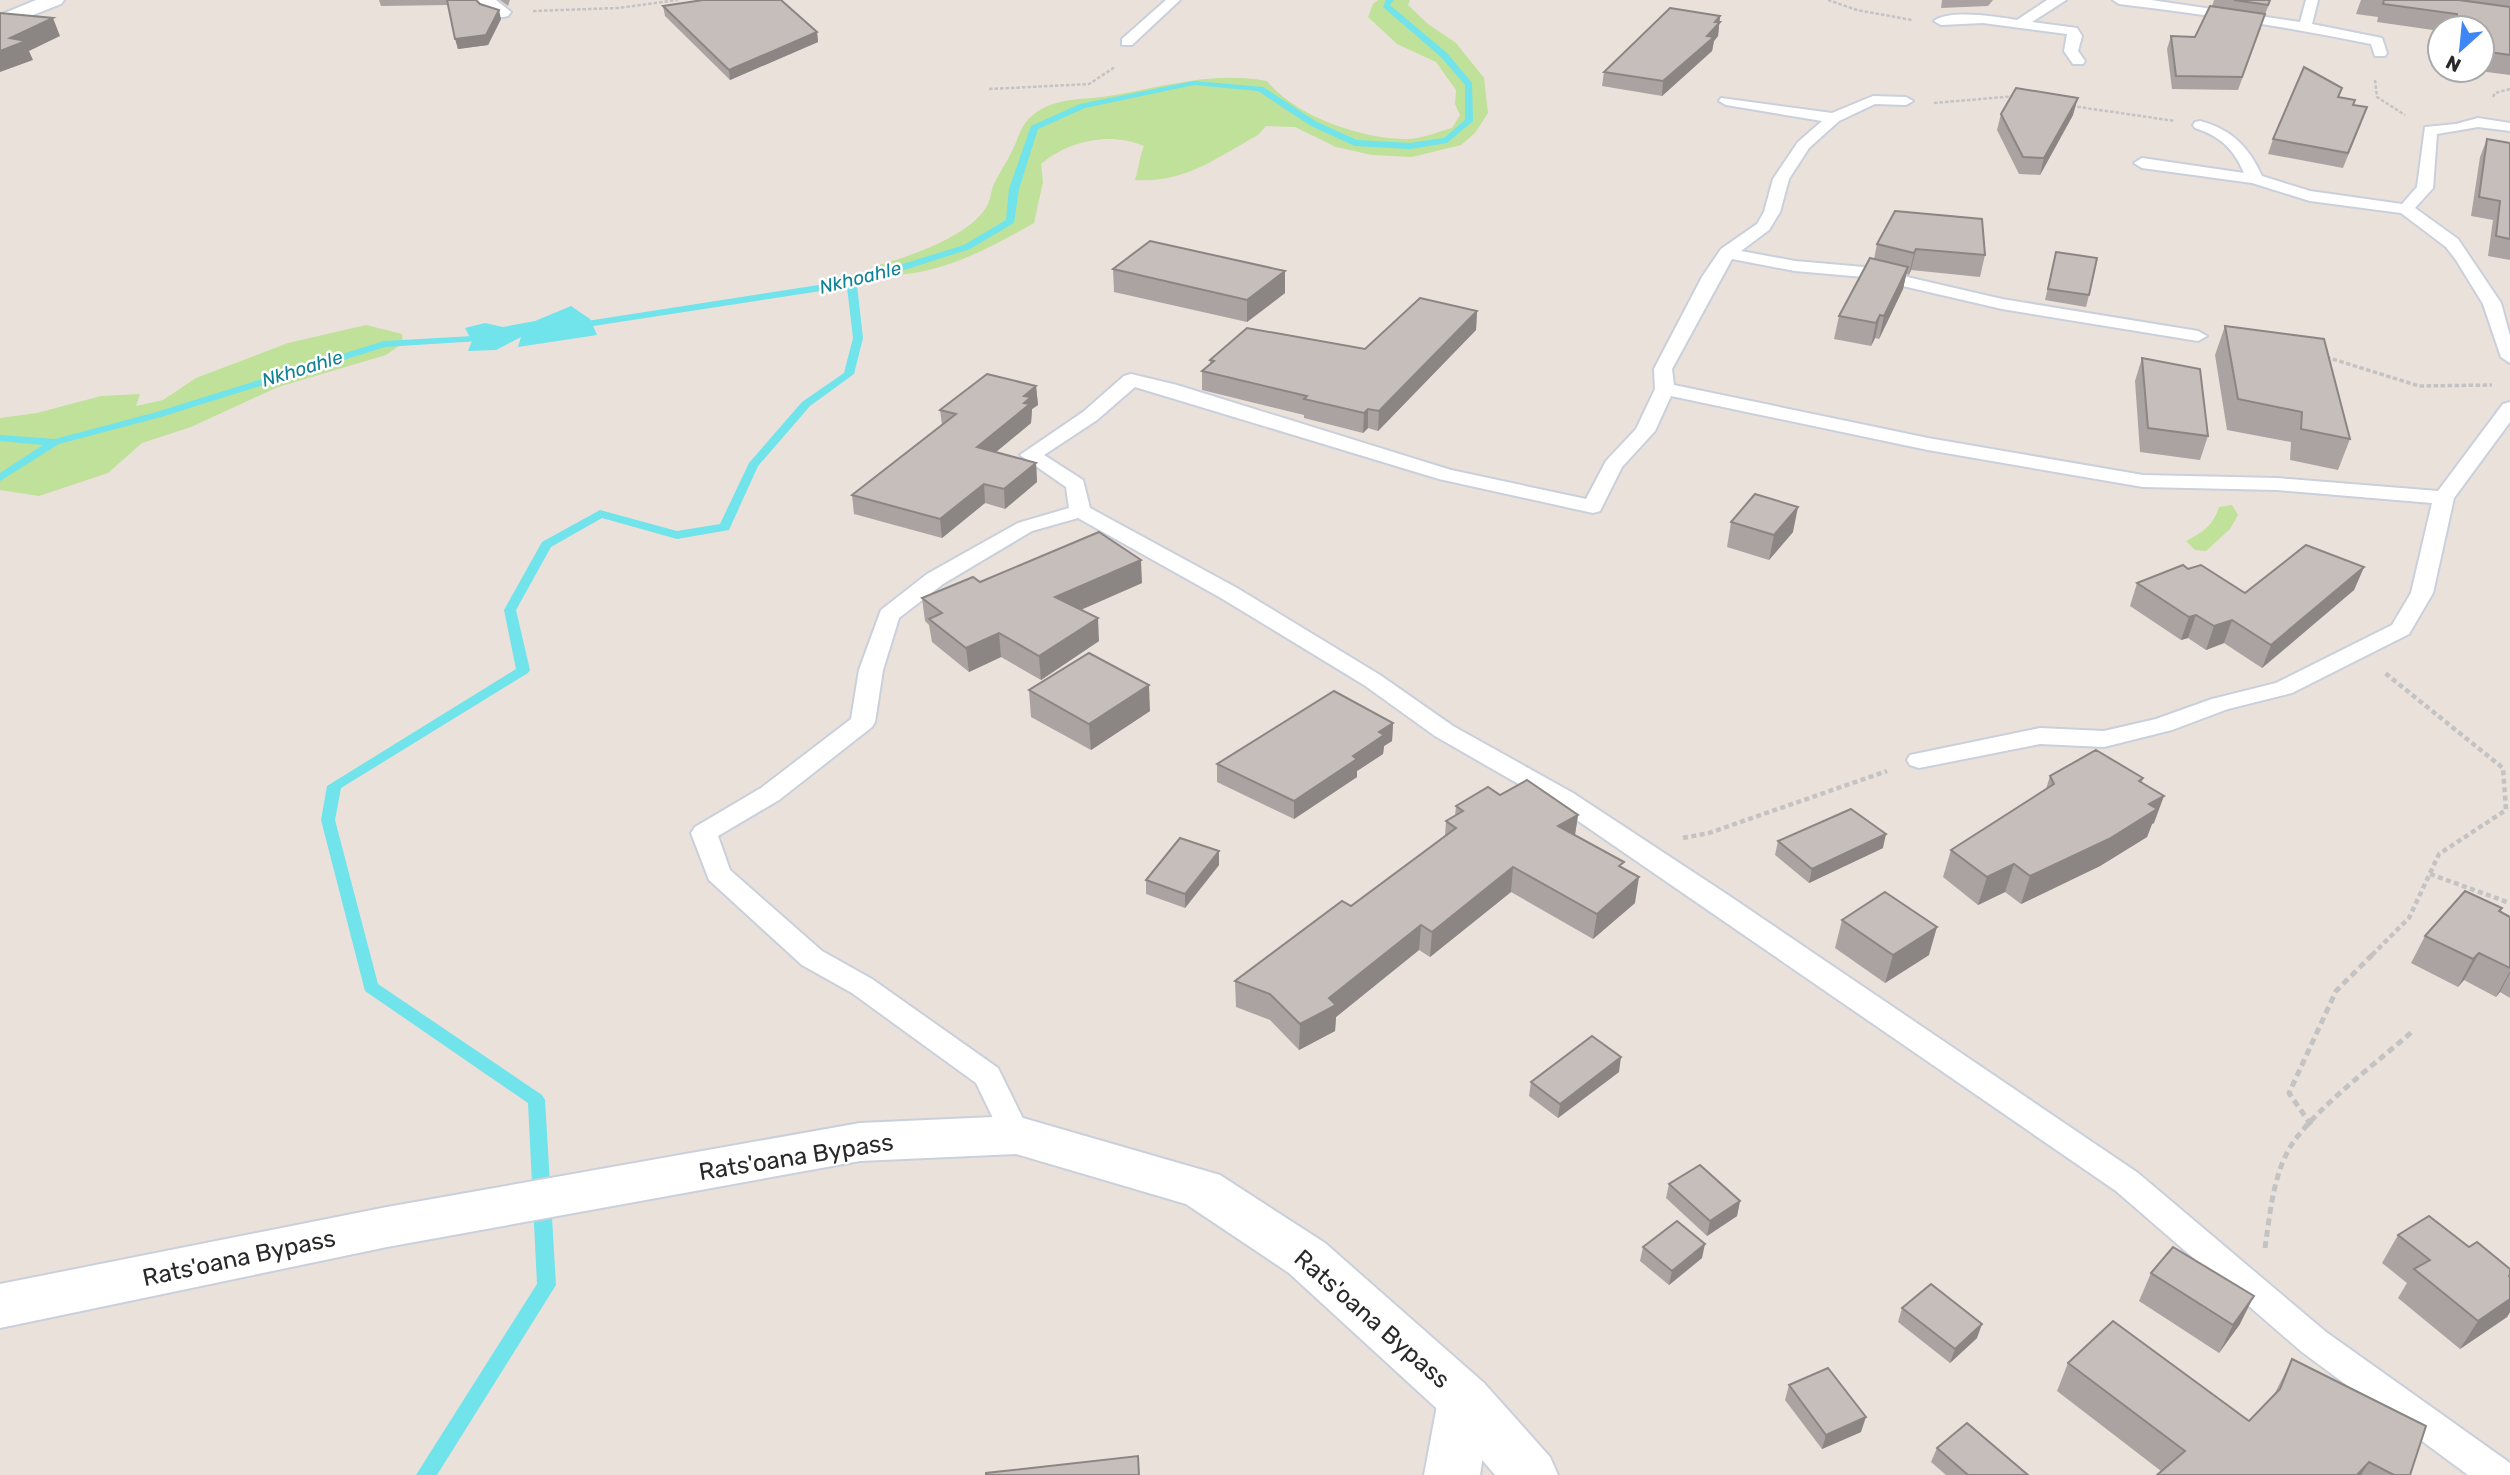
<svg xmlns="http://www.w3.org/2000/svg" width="2510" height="1475" viewBox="0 0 2510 1475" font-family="Rubik,sans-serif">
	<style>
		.green { fill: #bfe199 }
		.water { fill: #70e3eb }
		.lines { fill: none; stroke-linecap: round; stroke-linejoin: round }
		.stream { fill: #70e3eb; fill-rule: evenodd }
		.service-casing { stroke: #c9d0db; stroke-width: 4 }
		.minor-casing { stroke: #c9d0db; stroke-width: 4 }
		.tertiary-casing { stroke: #c9d0db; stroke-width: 4 }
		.path-far3 { stroke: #c3c3c3; stroke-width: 2.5; stroke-dasharray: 3.5 2; stroke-linecap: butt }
		.path-far2 { stroke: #c3c3c3; stroke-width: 3.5; stroke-dasharray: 4.5 2.5; stroke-linecap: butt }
		.path-far1 { stroke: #c3c3c3; stroke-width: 4.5; stroke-dasharray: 5 3.5; stroke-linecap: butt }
		.path { stroke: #c3c3c3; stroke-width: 5; stroke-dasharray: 7 4.5; stroke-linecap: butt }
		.service { fill: #fff; fill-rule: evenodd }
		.minor { fill: #fff; fill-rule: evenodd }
		.tertiary { fill: #fff; fill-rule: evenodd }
		.wall { fill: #aaa3a1 }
		.shaded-wall { fill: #8b8583 }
		.building { fill: #c6bebb; stroke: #8b8583; stroke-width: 2 }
		.labels { text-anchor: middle; stroke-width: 5; stroke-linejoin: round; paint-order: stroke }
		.far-water-label { font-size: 19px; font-style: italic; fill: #108296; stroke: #fff }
		.near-street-label { font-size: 24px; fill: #292929; stroke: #fff }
	</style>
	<rect width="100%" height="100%" fill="#ebe1db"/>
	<g class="green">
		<path d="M1378,0H1410L1408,5L1428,24L1456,43L1484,78L1488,113L1475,133L1461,145L1412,157L1372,155L1336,147L1295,127L1266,126L1258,135C1216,158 1186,183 1135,180C1139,168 1139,158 1144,146C1111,131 1067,141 1041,164L1043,182L1034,223C988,249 932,280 878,274L873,267C906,257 972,237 988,204C991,198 991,190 994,184C999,173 1007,162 1012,151C1019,138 1020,125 1033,115C1054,97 1084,100 1109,96C1163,87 1212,71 1267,81C1295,116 1359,138 1404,139C1419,140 1437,132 1452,128L1460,115L1455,104L1456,90L1436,62L1397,44L1368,17L1373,4Z"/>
		<polygon points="366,325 402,334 403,343 386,355 278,387 191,427 142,443 108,473 39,496 0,490 0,418 37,413 101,396 140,394 136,406 163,400 196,378 288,343"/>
		<path d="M2232,505L2238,515L2230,529L2206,551L2195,550L2186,541C2202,533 2214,525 2219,507Z"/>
	</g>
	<polygon class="water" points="571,306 590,319 597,335 518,347 521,337 496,350 468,351 472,341 465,328 485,323 503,327 535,321"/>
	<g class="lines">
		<g class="stream">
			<polygon points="1386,0 1394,0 1390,5 1447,53 1472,83 1473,121 1447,143 1410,149 1355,146 1311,126 1258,91 1194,85 1085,108 1038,129 1019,189 1014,223 970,249 857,285 863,338 854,374 810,406 758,466 729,530 677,539 602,518 551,547 516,610 530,670 528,673 341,788 335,820 378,984 542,1095 545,1100 556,1285 437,1475 416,1475 537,1284 528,1103 365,991 321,820 327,786 516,669 504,610 542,542 600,510 677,531 720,524 749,463 802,402 844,373 853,338 847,287 574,329 569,326 574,323 851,280 964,245 1006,220 1009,189 1031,126 1080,104 1194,81 1263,87 1317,122 1357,140 1410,143 1444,138 1465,120 1465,85 1441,57 1383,7"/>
			<polygon points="491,335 496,338 495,340 385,347 161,417 59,444 0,481 0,473 43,445 0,441 0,435 55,439 153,413 384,341"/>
		</g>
		<defs>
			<g id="service">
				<polygon points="1166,0 1180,0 1132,45 1122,45 1122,39"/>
				<path d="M2047,0H2066L2032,22L2077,28L2082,36L2078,51L2085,61L2083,64H2073L2064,51L2067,34L1983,23L1941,25L1934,21C1949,9 1998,17 2017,20Z"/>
				<path d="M2113,0H2151L2300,22L2306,0H2318L2312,24L2382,38L2387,53L2385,56H2375L2371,44C2288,27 2204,14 2119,4Z"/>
				<polygon points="1873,96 1906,97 1913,101 1906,105 1875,104 1839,121 1809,148 1789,179 1780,212 1769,230 1741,251 1795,261 1864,267 2002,299 2198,331 2207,336 2198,341 2002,309 1864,277 1795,271 1732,259 1672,369 1674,385 1928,438 2143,475 2277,478 2438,491 2503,404 2510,402 2510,422 2454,498 2433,593 2409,634 2292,693 2228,709 2172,730 2104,747 2040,744 1919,768 1910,765 1907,760 1910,755 2040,728 2104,731 2156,719 2212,699 2276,683 2392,625 2411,593 2432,503 2277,490 2143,487 1928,450 1671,396 1655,431 1622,467 1600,511 1593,513 1439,479 1135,387 1097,420 1044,455 1083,480 1090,508 1237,588 1380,675 1453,726 1573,793 1728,895 2138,1173 2326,1332 2510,1463 2510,1475 2468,1475 2302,1352 2116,1191 1555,805 1435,736 1364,685 1221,598 1078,518 1032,531 943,584 899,618 883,670 875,722 872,727 779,800 718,836 730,870 822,951 872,979 998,1068 1031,1135 1027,1143 1016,1147 1005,1143 976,1083 852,993 802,965 709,880 691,833 695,827 761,788 851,719 859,670 881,610 927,574 1018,523 1069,508 1066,487 1020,455 1083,412 1124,376 1131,374 1177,385 1451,470 1586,499 1606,461 1636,429 1655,389 1654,369 1702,277 1721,249 1757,224 1764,212 1773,179 1798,142 1822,121 1726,105 1719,101 1721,98 1832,113"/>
				<path d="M2478,118L2510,123V131L2478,127L2437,134L2433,188L2415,208L2458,239L2501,303L2510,336V363L2501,357L2483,304L2456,260L2446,247L2401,213L2310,201L2252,183L2142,168L2134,163L2142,158L2244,173C2234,149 2220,136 2195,128L2193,125L2195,122L2200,121C2231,129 2249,147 2262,176L2310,191L2402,204L2417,187L2425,127L2456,124Z"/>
			</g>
			<g id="minor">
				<polygon points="36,0 64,0 61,4 0,28 0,15"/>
				<path d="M472,0H496L511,12L508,16C495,20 480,11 472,0Z"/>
				<polygon points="1465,1376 1484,1383 1492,1400 1480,1475 1424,1475 1438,1400 1446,1383"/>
			</g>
			<polygon id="tertiary" points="1016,1116 1220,1175 1325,1243 1484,1383 1550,1457 1558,1475 1495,1475 1446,1417 1289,1273 1186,1204 1016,1154 860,1161 387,1247 0,1328 0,1284 387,1207 860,1123"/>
		</defs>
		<use href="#service" class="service-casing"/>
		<use href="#minor" class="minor-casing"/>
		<use href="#tertiary" class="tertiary-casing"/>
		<g class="path-far3">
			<polyline points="1828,0 1857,10 1912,20"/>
			<polyline points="533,11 618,8 678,0"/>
			<polyline points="2375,80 2377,97 2405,115"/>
			<polyline points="989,89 1089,84 1115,67"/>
			<polyline points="2493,97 2495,93 2510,89"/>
			<polyline points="1934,103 2016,96"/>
			<polyline points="2072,106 2175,121"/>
		</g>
		<polyline class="path-far2" points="2326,357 2419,386 2492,385"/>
		<g class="path-far1">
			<polyline points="1683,838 1709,833 1887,771"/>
			<polyline points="2430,874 2510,903"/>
			<polyline points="2372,955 2409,918 2439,854 2506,810 2503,768 2385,673"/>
		</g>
		<g class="path">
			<polyline points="2311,1125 2289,1093 2336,991 2374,953"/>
			<path d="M2265,1248C2270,1214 2273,1174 2292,1144C2317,1107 2379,1061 2414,1030"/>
		</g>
		<use href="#service" class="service"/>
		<use href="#minor" class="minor"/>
		<use href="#tertiary" class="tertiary"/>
	</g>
	<g class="wall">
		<polygon points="379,0 476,0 501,19 488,45 458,49 448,5 381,6"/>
		<polygon points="500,0 510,0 508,6"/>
		<polygon points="1942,0 1993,0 1988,6 1941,8"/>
		<polygon points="2214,0 2271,0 2265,14 2212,6"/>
		<polygon points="2361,0 2510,0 2510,75 2471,70 2482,70 2482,28 2440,28 2440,31 2377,22 2378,17 2356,14"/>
		<polygon points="663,6 817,32 818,42 730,80 665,16"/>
		<polygon points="1720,16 1718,36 1714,41 1712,51 1662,96 1602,86 1604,72"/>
		<polygon points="2261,27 2238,90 2172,89 2167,49 2171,36 2195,37"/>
		<polygon points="2338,98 2353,105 2362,121 2343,168 2268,154 2273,139"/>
		<polygon points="2001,114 2073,115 2040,175 2019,174 1997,130"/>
		<polygon points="2487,139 2510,143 2510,260 2488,256 2493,220 2471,216 2480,157"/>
		<polygon points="1877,244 1985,255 1980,277 1911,270 1909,275 1906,274 1903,289 1879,339 1875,338 1871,346 1834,339 1839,316 1874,259"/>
		<polygon points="2056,252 2089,295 2086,307 2045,300"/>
		<polygon points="1113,269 1285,293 1247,322 1114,292"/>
		<polygon points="1477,311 1476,330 1378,431 1368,428 1363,433 1304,418 1304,415 1202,390 1202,371 1210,365 1210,360 1365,349"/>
		<polygon points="2225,326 2350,439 2338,470 2290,460 2291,442 2227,430 2215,355"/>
		<polygon points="2142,358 2208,436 2200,460 2140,452 2135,381"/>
		<polygon points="1036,386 1038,405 1032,409 1031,423 996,452 1036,463 1037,482 1005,509 985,503 942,538 854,514 852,495 942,425 940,410"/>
		<polygon points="1731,522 1793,532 1769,560 1727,547"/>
		<polygon points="2364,567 2354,590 2262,668 2224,643 2206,650 2188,638 2181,640 2130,606 2137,583 2188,569 2245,593"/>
		<polygon points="980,582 1142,583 1081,610 1099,641 1041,680 1001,657 969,672 932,642 929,625 925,621 922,598"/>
		<polygon points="1029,690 1150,711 1091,750 1031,717"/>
		<polygon points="1393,723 1392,741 1384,746 1383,754 1357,771 1357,777 1294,819 1217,782 1217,764"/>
		<polygon points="2050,776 2143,778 2142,782 2154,823 2152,824 2147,837 2100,866 2021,904 2005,892 1978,905 1943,877 1951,850 2046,789"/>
		<polygon points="1500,795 1578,815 1575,836 1623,868 1635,903 1593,939 1511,892 1430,957 1419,950 1336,1017 1335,1031 1299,1050 1270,1020 1236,1007 1235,981 1351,906 1445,836 1446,821 1455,816 1456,806"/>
		<polygon points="1778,841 1883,848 1809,883 1775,855"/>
		<polygon points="1219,851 1219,865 1185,908 1146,894 1146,880"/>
		<polygon points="2502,908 2500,912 2510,917 2510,998 2500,992 2496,997 2464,980 2458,987 2411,963 2425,936"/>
		<polygon points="1842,920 1929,955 1885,983 1835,948"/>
		<polygon points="1619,1072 1558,1118 1529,1096 1531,1082"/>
		<polygon points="1669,1184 1740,1201 1737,1216 1707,1236 1666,1198"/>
		<polygon points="2398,1235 2469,1247 2510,1269 2510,1312 2507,1317 2460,1349 2398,1298 2407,1283 2382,1263"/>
		<polygon points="1643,1247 1702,1258 1669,1285 1640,1261"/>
		<polygon points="2151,1273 2240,1324 2219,1353 2139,1301"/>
		<polygon points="1902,1308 1977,1338 1950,1363 1898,1322"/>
		<polygon points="2292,1359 2410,1475 2157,1475 2161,1471 2057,1391 2068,1363 2249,1421 2274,1395"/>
		<polygon points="1789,1385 1861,1432 1822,1449 1785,1400"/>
		<polygon points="1937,1448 2028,1475 1946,1475 1931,1462"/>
	</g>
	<g class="shaded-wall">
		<polygon points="499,10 501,19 488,45 458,49 455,39"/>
		<polygon points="1720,16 1718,36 1714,41 1712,51 1662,96 1663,81 1707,36 1715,22"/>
		<polygon points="53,18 60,36 29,51 33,60 0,72 0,51 10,38"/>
		<polygon points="817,32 818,42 730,80 729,70"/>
		<polygon points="2078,98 2073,115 2040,175 2044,158"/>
		<polygon points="1916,249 1911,270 1909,275 1914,253"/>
		<polygon points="1908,267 1903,289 1879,339 1884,316"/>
		<polygon points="1285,271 1285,293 1247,322 1247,300"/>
		<polygon points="1477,311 1476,330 1378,431 1379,411"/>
		<polygon points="1880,315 1875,338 1871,346 1876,323"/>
		<polygon points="1036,386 1038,405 1032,409 1031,423 979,466 977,447 1024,396"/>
		<polygon points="1368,409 1368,428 1363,433 1364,413"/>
		<polygon points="1036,463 1037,482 1005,509 1004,489"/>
		<polygon points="984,484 985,503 942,538 940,519"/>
		<polygon points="1798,507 1793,532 1769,560 1774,535"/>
		<polygon points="1141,560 1142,583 1057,620 1055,597"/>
		<polygon points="2364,567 2354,590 2262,668 2271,645"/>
		<polygon points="2196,615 2188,638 2181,640 2189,617"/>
		<polygon points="1098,618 1099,641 1041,680 1039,656"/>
		<polygon points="2232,620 2224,643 2206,650 2214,626"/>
		<polygon points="999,633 1001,657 969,672 966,648"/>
		<polygon points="1149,685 1150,711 1091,750 1089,724"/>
		<polygon points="1393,723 1392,741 1384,746 1383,754 1357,771 1357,777 1294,819 1294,801 1353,756 1379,732"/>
		<polygon points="2164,796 2154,823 2152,824 2147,837 2100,866 2021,904 2030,876"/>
		<polygon points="1578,815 1574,840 1558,826"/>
		<polygon points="1886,834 1883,848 1809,883 1812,869"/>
		<polygon points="1219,851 1219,865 1185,908 1185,894"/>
		<polygon points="2014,864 2005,892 1978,905 1987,877"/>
		<polygon points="1513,867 1511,892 1430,957 1432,932"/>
		<polygon points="1639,877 1635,903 1593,939 1597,914"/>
		<polygon points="1421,925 1419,950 1336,1017 1335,1031 1299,1050 1300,1024 1329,998"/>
		<polygon points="1937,927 1929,955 1885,983 1893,955"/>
		<polygon points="2479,953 2464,980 2458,987 2473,959"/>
		<polygon points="2510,971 2510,973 2500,992 2496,997"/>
		<polygon points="1621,1057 1619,1072 1558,1118 1560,1104"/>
		<polygon points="1740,1201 1737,1216 1707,1236 1710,1221"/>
		<polygon points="1705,1244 1702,1258 1669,1285 1672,1271"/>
		<polygon points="2254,1296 2240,1324 2219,1353 2233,1325"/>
		<polygon points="2510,1299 2510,1312 2507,1317 2460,1349 2478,1321"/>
		<polygon points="1982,1324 1977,1338 1950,1363 1955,1349"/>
		<polygon points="1866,1417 1861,1432 1822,1449 1826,1435"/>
		<polygon points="2369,1462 2361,1475 2357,1475"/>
	</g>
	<g class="building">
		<polygon points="447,0 476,0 480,4 499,10 486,35 455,39"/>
		<polygon points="703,0 781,0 817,32 729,70 663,6"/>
		<polygon points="2234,0 2270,0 2268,5"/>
		<polygon points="2384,0 2459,0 2510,7 2510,55 2482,51 2482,28 2456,28 2457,14 2383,4"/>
		<polygon points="2210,6 2265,14 2242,77 2176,76 2171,36 2195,37"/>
		<polygon points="1670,8 1720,16 1715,22 1720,22 1707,36 1714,37 1663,81 1604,72"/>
		<polygon points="0,13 53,18 10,38 26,41 0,51"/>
		<polygon points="2304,67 2342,88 2338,97 2355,100 2353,105 2367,107 2348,153 2273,139"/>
		<polygon points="2016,88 2078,98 2044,158 2023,157 2001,114"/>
		<polygon points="2487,139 2510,143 2510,239 2496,236 2500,201 2479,197"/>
		<polygon points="1895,211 1982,219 1985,255 1916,249 1914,253 1877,244"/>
		<polygon points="1150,241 1285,271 1247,300 1113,269"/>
		<polygon points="2056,252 2097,258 2089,295 2048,289"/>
		<polygon points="1870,258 1908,267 1884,316 1880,315 1876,323 1839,316"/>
		<polygon points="1420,298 1477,311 1379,411 1368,409 1364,413 1304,399 1307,396 1202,371 1214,361 1210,360 1247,328 1365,349"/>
		<polygon points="2225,326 2324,339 2350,439 2301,429 2302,412 2238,399"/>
		<polygon points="2142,358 2200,369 2208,436 2148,428"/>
		<polygon points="987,374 1036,386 1024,396 1031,397 1024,403 1030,404 977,447 1036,463 1004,489 984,484 940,519 852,495 956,414 940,410"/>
		<polygon points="1755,494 1798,507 1774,535 1731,522"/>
		<polygon points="1099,532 1141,560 1055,597 1098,618 1039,656 999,633 966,648 929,619 942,613 922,598 973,577 980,582"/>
		<polygon points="2306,545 2364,567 2271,645 2232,620 2214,626 2196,615 2189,617 2137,583 2183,565 2188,569 2201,565 2245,593"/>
		<polygon points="1089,653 1149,685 1089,724 1029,690"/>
		<polygon points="1334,691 1393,723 1379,732 1384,735 1353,756 1357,759 1294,801 1217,764"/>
		<polygon points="2096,750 2143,778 2139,781 2164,796 2149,804 2157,809 2109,839 2030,876 2014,864 1987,877 1951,850 2054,784 2050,776"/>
		<polygon points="1527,780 1578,815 1558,826 1624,862 1619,866 1639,877 1597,914 1513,867 1432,932 1421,925 1329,998 1336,1005 1300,1024 1270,994 1235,981 1342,901 1351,906 1456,828 1446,821 1463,811 1456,806 1488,787 1500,795"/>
		<polygon points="1851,809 1886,834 1812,869 1778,841"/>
		<polygon points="1180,838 1219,851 1185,894 1146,880"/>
		<polygon points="2465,891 2502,908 2499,911 2510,917 2510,968 2479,953 2473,959 2425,936"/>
		<polygon points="1885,892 1937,927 1893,955 1842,920"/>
		<polygon points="1592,1036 1621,1057 1560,1104 1531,1082"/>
		<polygon points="1700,1165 1740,1201 1710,1221 1669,1184"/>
		<polygon points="2429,1216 2469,1247 2477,1242 2510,1269 2510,1275 2509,1276 2510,1277 2510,1299 2478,1321 2414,1269 2430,1260 2398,1235"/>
		<polygon points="1677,1221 1705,1244 1672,1271 1643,1247"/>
		<polygon points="2173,1247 2254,1296 2233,1325 2151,1273"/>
		<polygon points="1931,1284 1982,1324 1955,1349 1902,1308"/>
		<polygon points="2113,1321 2249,1421 2280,1389 2292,1359 2426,1426 2410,1475 2394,1475 2369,1462 2357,1475 2157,1475 2185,1451 2068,1363"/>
		<polygon points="1828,1368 1866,1417 1826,1435 1789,1385"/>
		<polygon points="1967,1423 2028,1475 1968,1475 1937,1448"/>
		<polygon points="1138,1456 1139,1475 986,1475 986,1473"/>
	</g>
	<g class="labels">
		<g class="far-water-label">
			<text transform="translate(860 277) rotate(-14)" y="7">Nkhoahle</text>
			<text transform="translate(302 368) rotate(-17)" y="7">Nkhoahle</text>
		</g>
		<g class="near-street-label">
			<text transform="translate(796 1157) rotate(-9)" y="8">Rats'oana Bypass</text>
			<text transform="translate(239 1258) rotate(-12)" y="8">Rats'oana Bypass</text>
			<text transform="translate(1372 1319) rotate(41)" y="8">Rats'oana Bypass</text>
		</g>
	</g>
	<g transform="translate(2461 49) rotate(207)"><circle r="33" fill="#ffffff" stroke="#a9a9a9" stroke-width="2"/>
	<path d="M0-5L12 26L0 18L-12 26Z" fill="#3e85f5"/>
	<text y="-10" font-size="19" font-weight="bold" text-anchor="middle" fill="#292929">N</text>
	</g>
</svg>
